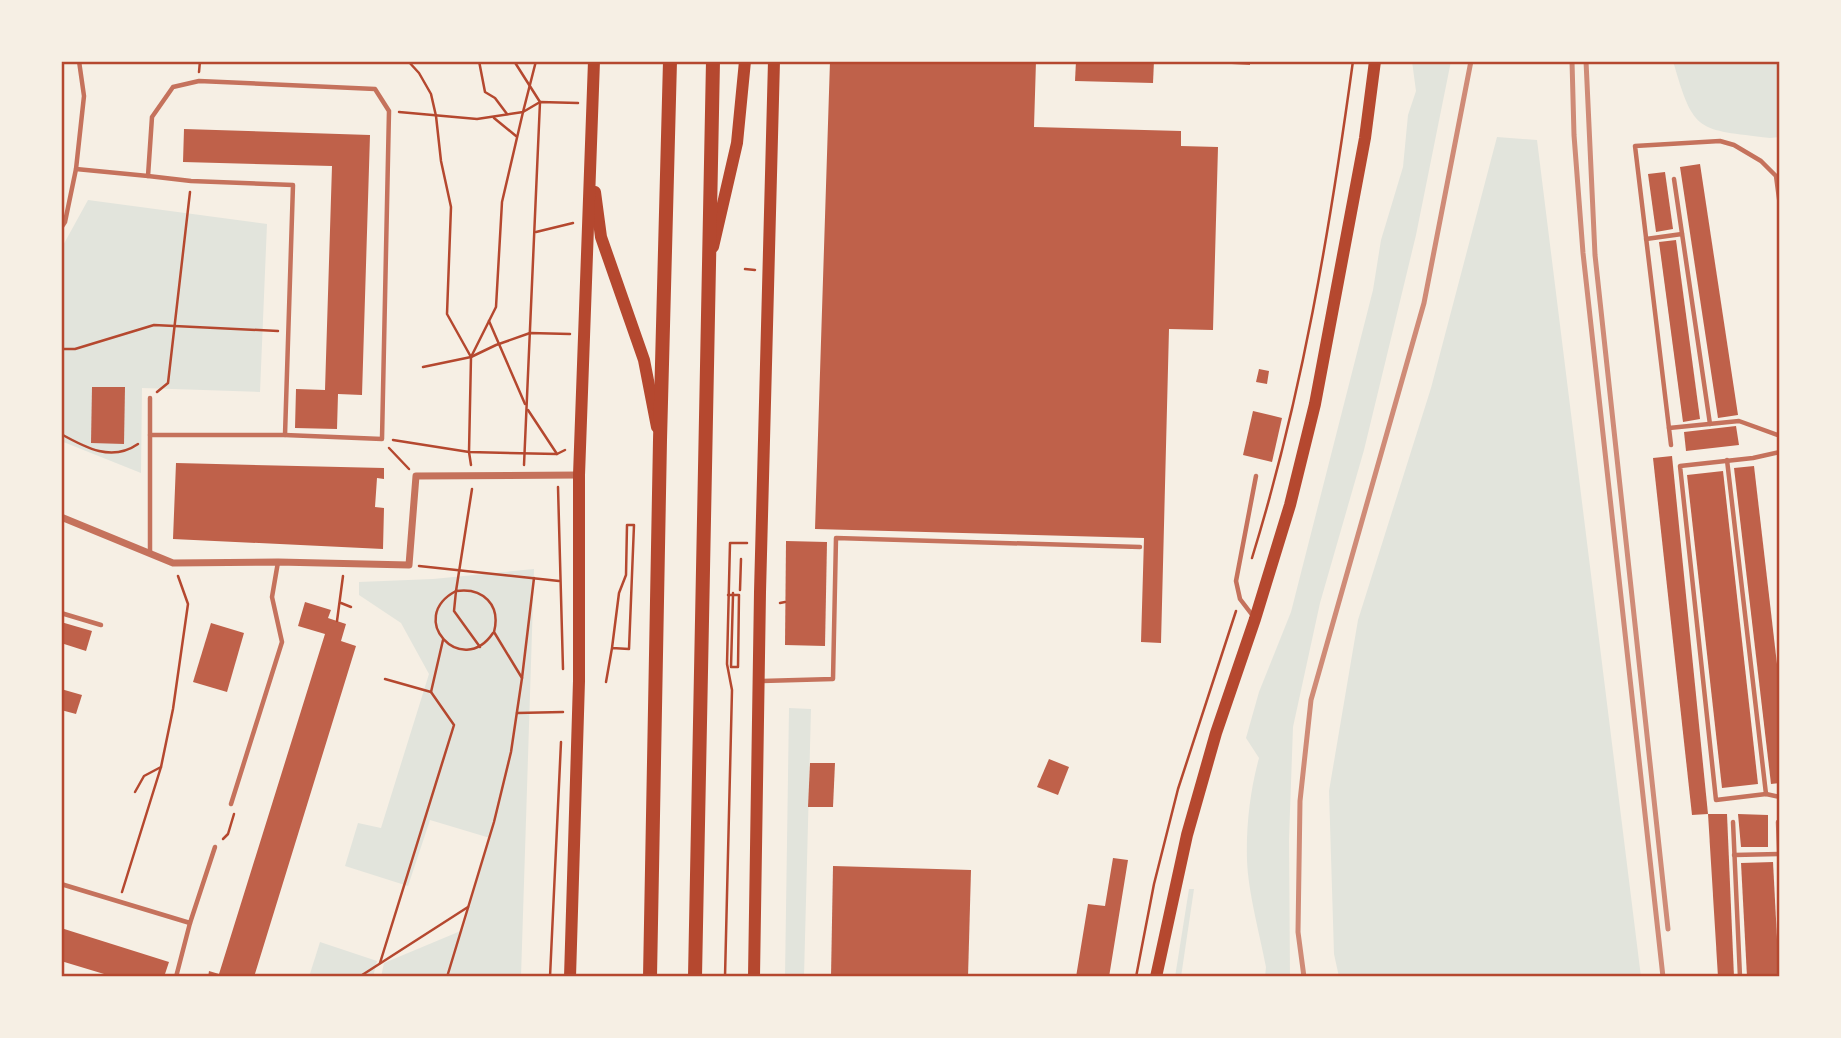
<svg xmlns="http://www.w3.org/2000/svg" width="1841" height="1038" viewBox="0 0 1841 1038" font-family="Ubuntu,sans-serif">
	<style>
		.green { fill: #e2e4dc }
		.building { fill: #bf614a }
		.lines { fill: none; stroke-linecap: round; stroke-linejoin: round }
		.path { stroke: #b5482f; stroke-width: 2.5 }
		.service { stroke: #c5725c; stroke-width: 4.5 }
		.minor { stroke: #c5725c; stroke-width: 7 }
		.secondary { stroke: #b5482f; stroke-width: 12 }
		.primary { stroke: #b5482f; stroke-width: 14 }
		.rail { stroke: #cf8b77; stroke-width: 5 }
		.neatline { fill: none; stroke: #b5482f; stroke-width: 2.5 }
	</style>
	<rect width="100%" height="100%" fill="#f6efe4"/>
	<g class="green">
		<path d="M1412,61H1451L1416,235L1364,450L1320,603L1293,727L1289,839L1290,977H1265L1266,967C1260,935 1248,892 1247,860C1246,826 1250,791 1259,758L1246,738L1259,692L1291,612L1373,290L1381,240L1403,167L1408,115L1416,91Z"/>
		<path d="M1673,61H1780V137L1770,138C1697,129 1694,134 1673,61Z"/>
		<polygon points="1497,137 1537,140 1641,977 1339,977 1334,954 1329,791 1358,620 1431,388"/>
		<polygon points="88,200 267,224 260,392 142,388 141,473 61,441 61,249"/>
		<polygon points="534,569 521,977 381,977 384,963 463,930 490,838 430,820 408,886 345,866 358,823 381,828 429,674 401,623 359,595 359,582 433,579"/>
		<polygon points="789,708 811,709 804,977 785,977"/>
		<polygon points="1189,889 1194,889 1181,977 1175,977"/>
		<polygon points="320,942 377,961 373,977 309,977"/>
	</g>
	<g class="building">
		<polygon points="830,61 1036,61 1034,127 1181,131 1181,146 1218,147 1213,330 1169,329 1161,643 1141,642 1144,538 815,529"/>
		<polygon points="1076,61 1154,61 1153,83 1075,81"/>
		<polygon points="1213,61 1250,61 1250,65 1213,63"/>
		<polygon points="184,129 370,135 362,395 338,394 337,429 295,428 296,389 325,390 332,166 183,162"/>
		<polygon points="1700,164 1738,415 1718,418 1680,167"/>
		<polygon points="1665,172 1673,229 1656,232 1648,174"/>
		<polygon points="1676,240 1700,419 1683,422 1659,242"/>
		<polygon points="1259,369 1269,371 1267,384 1256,382"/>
		<polygon points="92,387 125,387 124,444 91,443"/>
		<polygon points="1253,411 1282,418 1272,462 1243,455"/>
		<polygon points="1736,426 1739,445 1686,451 1684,432"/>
		<polygon points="1672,456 1708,814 1692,815 1653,458"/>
		<polygon points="176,463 384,468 384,479 377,478 375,507 384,508 383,549 173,539"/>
		<polygon points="1754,466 1780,690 1780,783 1771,784 1734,468"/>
		<polygon points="1723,471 1758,784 1722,788 1687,475"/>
		<polygon points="786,541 827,542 825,646 785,645"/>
		<polygon points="305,602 331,610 328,618 346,624 341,641 356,646 254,977 208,977 209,971 219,974 325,634 298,626"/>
		<polygon points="61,622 92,631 86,651 61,643"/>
		<polygon points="211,623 244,633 227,692 193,682"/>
		<polygon points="61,689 82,695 76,714 61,710"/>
		<polygon points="1049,759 1069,767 1058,795 1037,787"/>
		<polygon points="810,763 835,763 833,807 808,807"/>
		<polygon points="1708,814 1727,814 1734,977 1718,977"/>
		<polygon points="1738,814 1768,815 1768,847 1741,847"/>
		<polygon points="1113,858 1128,860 1109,977 1076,977 1088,904 1105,906"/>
		<polygon points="1773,862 1779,977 1747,977 1741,863"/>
		<polygon points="833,866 971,870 968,977 831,977"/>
		<polygon points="61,928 169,962 164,977 114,977 61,961"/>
	</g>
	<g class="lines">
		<g class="path">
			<polyline points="408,61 419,73 431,94 436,116 441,161 451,207 447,314 471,357"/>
			<polyline points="479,61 485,92 495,98 507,114"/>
			<polyline points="514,61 540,102 524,465"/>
			<polyline points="199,72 200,61"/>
			<polyline points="399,112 477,119 523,112 536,61"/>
			<polyline points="494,118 516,136"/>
			<polyline points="536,232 573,223"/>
			<polyline points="745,269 755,270"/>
			<polyline points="489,321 525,404"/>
			<polyline points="61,349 75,349 154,325 278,331"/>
			<polyline points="423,367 471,357 496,345 530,333 570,334"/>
			<polyline points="157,392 168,383 190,192"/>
			<polyline points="528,410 557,454"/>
			<path d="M61,434C86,448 112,462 138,444"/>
			<polyline points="393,440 469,452 557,454 565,450"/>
			<polyline points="389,448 409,469"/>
			<polyline points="471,465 469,452 471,357 496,307 502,202 523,112 540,102 578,103"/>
			<polyline points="558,487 563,669"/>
			<path d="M1252,558C1302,396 1330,229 1353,61"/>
			<polyline points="419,566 559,581"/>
			<polyline points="740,590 741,559"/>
			<path d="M456,591C405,618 462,679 493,633"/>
			<polyline points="456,591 454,611 480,647"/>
			<polyline points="728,595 739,595 738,667 731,667 733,595 733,593"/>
			<polyline points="341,603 351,607"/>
			<polyline points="780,603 785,602"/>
			<polyline points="337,621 343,576"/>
			<polyline points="522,678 534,578"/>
			<polyline points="385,679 431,692"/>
			<polyline points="606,682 612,648 629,649 634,525 627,525 626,575 619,593 612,648"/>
			<polyline points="517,713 563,712"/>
			<polyline points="135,792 144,776 161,767"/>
			<polyline points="223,839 228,834 234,814"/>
			<polyline points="122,892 161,767 173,709 188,604 178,576"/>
			<polyline points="380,963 454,725 431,692 443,640"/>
			<polyline points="359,977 468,907"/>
			<path d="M447,977L494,822L511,752L522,678L494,632C501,605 483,587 456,591L472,489"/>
			<polyline points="550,977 561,742"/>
			<polyline points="725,977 732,690 727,664 730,543 747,543"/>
			<polyline points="1136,977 1154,884 1178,789 1236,611"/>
		</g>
		<g class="service">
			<polyline points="76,169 84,96 79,61"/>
			<polyline points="148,176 191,181 293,185 285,435"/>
			<polyline points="1674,179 1710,424"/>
			<polyline points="61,228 65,222 76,169 148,176 152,117 173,87 199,81 375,89 389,111 382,439 285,435 150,435 150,552"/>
			<polyline points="1646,239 1682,234"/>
			<polyline points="1669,428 1739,421 1780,436"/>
			<polyline points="150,435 150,398"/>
			<polyline points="1671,445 1635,146 1720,141 1734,145 1761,161 1776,176 1780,206"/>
			<polyline points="1780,452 1753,458 1680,466 1716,800 1766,794 1780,797"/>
			<polyline points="1727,460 1766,794"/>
			<polyline points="61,613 101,625"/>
			<polyline points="1253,616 1240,599 1236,581 1256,476"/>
			<polyline points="760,681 833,679 836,538 1140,547"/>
			<polyline points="231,804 282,642 272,597 278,562"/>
			<polyline points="1733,822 1740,977"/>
			<polyline points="1778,822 1780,878"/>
			<polyline points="1734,855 1779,854"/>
			<polyline points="61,884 190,923 215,847"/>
			<polyline points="176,977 190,923"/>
		</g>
		<polyline class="minor" points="61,517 173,563 278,562 409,565 416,476 579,475"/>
		<g class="secondary">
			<polyline points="595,192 601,237 644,360 657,427"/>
			<polyline points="713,247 737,143 745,61"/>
			<polyline points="570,977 579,681 579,475 594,61"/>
			<polyline points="754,977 760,592 774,61"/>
			<polyline points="1156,977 1187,835 1216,733 1255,619 1290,505 1315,404 1365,138 1375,61"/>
		</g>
		<g class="primary">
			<polyline points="650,977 660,440 670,61"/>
			<polyline points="695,977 713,61"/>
		</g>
		<g class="rail">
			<polyline points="1572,61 1574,135 1583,253 1663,977"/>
			<polyline points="1586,61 1595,255 1668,929"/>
			<polyline points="1304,977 1298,932 1300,801 1311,700 1424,303 1471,61"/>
		</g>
	</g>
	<rect width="1841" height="1038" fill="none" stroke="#f6efe4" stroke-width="126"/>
	<rect x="63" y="63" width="1715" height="912" class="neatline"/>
</svg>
